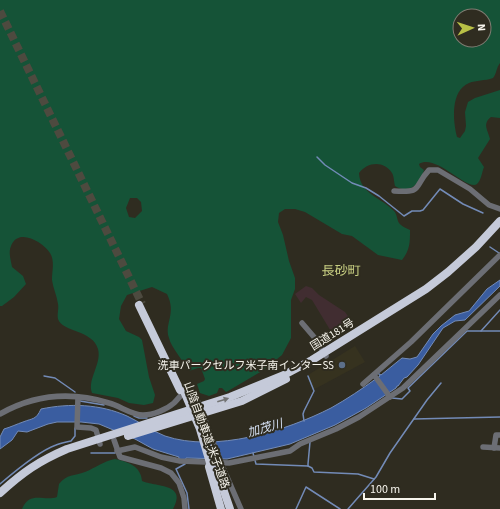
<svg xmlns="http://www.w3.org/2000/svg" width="500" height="509" viewBox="0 0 500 509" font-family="'Source Sans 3','Noto Sans JP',sans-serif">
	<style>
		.built { fill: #36321f }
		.industrial { fill: #412d31 }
		.green { fill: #155337; fill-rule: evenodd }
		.water { fill: #3a5da0; stroke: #738bb7 }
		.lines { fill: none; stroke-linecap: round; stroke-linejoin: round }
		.stream { stroke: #738bb7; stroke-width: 1.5 }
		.highway-tunnel { stroke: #4d4a3f; stroke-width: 8; stroke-dasharray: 8 4; stroke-linecap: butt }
		.minor { stroke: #6c6e74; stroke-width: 5.5 }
		.highway { stroke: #c5cad9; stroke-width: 8 }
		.minor-bridge { stroke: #6c6e74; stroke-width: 5.5 }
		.highway-bridge { stroke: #c5cad9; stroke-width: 8 }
		.oneway { fill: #727373 }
		.service-dot { fill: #5c6f8a; stroke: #2f2c20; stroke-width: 1.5 }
		.labels { text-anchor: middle; stroke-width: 4; stroke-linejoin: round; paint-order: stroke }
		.street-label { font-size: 11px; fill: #f7f5ed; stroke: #2f2c20 }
		.poi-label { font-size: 11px; fill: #f7f5ed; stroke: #2f2c20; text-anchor: end }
		.water-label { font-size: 12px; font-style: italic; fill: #d4dff2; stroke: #2f2c20 }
		.quarter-label { font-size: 13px; fill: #c7ce81; stroke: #2f2c20 }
	</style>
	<rect width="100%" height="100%" fill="#2f2c20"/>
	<polygon class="built" points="355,346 365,362 313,390 308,375"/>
	<polygon class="industrial" points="306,286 312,288 319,295 345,312 350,319 342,325 346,332 335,338 312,300 306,297 301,303 295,294"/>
	<g class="green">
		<path d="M0,0H500V63C496,68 497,73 493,78C485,81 476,80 469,83C450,91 453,121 457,137L460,138L465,131L466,126L465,112L468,102L475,98L500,90V118L491,117C482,124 488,130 490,139L478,158L484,167C482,172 481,181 477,184C468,192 436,153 419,164L420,167L424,170C420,184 409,195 395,186C394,182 394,176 392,173C384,160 367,162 359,173C360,194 382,198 394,211C397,214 397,220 399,223C401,226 406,228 410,230C410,242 410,250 402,260L378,255L352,236L342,234L305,212L295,209H285L279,213L278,222L283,235L289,261L295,278V289L291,300V338L282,355L262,371L228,391L226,392L222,388H219L217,393L209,396L200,393L197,384L204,381L205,379L201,368H198L189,371C184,362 171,347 169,338C164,323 177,314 167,294L152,287L127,295L121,306L119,319L126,331L139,337L142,340L149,377L155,395L153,403L144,405L129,403L118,398L92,393C87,379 102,364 98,349C93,330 62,332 58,319C57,314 59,308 58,304C57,296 53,288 52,280C52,271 55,261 50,253C43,242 18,227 11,246C8,252 11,261 12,267L23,276L26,284L14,297L2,306H0ZM460,16H484V40H460ZM130,198H137L141,202L142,211L135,218L129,217L126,208Z"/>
		<path d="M115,459C128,462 141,466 142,481C155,487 188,483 173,509H22C30,490 44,502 57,497L59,484C67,474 74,476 85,472C95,468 104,461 115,459Z"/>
	</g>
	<path class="water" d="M500,280V286L465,320L455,321L443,328L418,365L407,377L404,378L398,386H397L396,388L366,408L335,425L290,444L227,459L186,458L185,462L178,460L179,457L153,449L135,439L99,424L81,422H57L48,424L27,432L18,431L12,440L0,449V437L4,429C11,427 17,424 23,422C33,418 36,420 41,409C70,403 100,404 127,416C140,422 152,431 165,436C215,453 286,431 331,408C347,399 362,389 377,378L380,376L378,373L381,375L402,358L410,359L417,357L433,334L441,326L455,315L469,311L487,289Z"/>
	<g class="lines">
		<g class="stream">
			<polyline points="317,157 325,165 352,183 366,188 379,196 404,216 412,211 420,211 423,210 440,189 463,204 483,213"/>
			<polyline points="490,247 499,253"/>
			<polyline points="481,331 500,310"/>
			<polyline points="44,376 55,378 75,392"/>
			<polyline points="392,398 402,399 410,391 408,388 467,331 500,331"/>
			<polyline points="80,401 104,405"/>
			<polyline points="134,416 139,418 147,418"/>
			<polyline points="414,419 500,417"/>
			<polyline points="304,421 303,414 304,411 314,391 308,376"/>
			<polyline points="310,442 308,464 308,466 312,468 314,472 358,474 374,479"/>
			<polyline points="91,453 115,453"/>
			<polyline points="253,453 256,464 308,466"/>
			<polyline points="185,462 185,464 176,469 187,493 189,509"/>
			<path d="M0,484C14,472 39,451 56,445C61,443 66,442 71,441L75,436V428"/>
			<polyline points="296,509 306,487 340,509"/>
			<polyline points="348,509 376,477 390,453 427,400 441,383"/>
		</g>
		<polyline class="highway-tunnel" points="0,11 142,304"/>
		<g class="minor">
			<path d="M394,191C424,193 413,187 429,170H438L470,189L489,205L500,209"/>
			<polyline points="302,323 314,337 326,356"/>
			<polyline points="374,375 390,397"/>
			<polyline points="363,384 411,342 500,255"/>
			<polyline points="78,397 77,427 91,428 96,430 100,444"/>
			<path d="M0,414C35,394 70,391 109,403C120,406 132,415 143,415C153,415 166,410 174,403C180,397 181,393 190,391C202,403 205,422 211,437"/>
			<polyline points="114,440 120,457 161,468 171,473 179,483 184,498 185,509"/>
			<polyline points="483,447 500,448"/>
			<polyline points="494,448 496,435 500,435"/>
			<polyline points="117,451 135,447 161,457 180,461 229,463 290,451 300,444 336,429 359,417 403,388 500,295"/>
			<polyline points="224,470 241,509"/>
		</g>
		<g class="highway">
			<polyline points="139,305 180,390"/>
			<polyline points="128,436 242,401 286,379"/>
			<polyline points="215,465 230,509"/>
			<polyline points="209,467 221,509"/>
			<path d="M0,493C23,472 39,461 67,449L230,397L284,375L312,360L426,289L448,272L476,247L500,221"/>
		</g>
		<polyline class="minor-bridge" points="211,437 224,470"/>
		<polyline class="highway-bridge" points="183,389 200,429 211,466"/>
	</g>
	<defs><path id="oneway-solid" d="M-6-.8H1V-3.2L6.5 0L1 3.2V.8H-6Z"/></defs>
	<use class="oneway" href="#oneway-solid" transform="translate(223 400) rotate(-17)"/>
	<circle class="service-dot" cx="342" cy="365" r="4"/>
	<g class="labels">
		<g class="street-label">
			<text transform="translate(332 334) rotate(-32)" y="4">国道181号</text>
			<text transform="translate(207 435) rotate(70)" y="4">山陰自動車道;米子道路</text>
		</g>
		<g class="poi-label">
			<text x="334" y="369">洗車パークセルフ米子南インターSS</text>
		</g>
		<g class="water-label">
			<text transform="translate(265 428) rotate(-16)" y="4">加茂川</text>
		</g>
		<g class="quarter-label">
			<text x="341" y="275">長砂町</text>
		</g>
	</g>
	<g transform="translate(472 28) rotate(87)"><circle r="19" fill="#2f2c20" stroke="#7f7c72"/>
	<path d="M0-3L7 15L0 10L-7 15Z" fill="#b9c046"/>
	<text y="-6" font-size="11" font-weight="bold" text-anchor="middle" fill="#f7f5ed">N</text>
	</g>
	<path d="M364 493v6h71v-6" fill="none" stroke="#f7f5ed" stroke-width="2"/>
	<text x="370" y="493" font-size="12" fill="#f7f5ed" stroke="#2f2c20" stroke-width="3" paint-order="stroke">100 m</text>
</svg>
